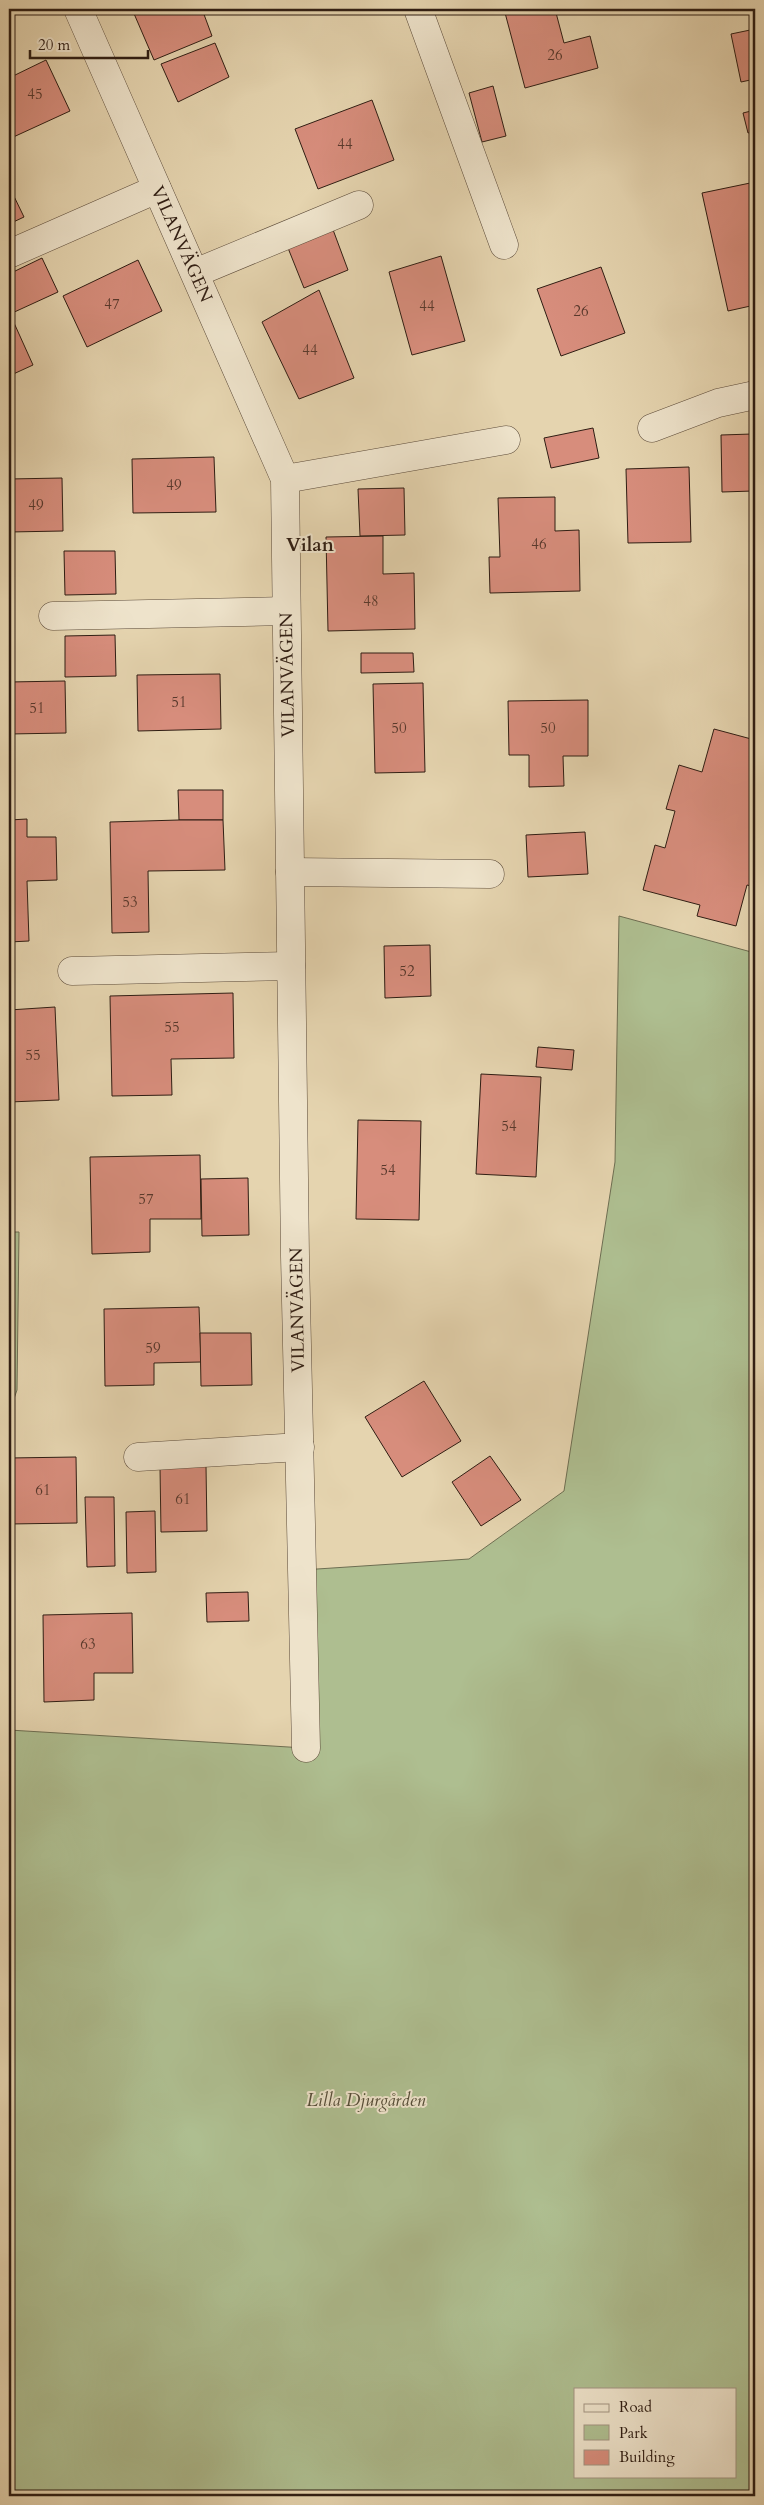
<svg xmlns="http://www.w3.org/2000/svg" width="764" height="2505" viewBox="0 0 764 2505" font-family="Cardo,serif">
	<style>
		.green { fill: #aebe90; stroke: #6e6e52; fill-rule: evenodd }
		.building { fill: #d78d7c; stroke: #2f1d13 }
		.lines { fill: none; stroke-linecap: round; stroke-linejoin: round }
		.minor-casing { stroke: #5c4b3a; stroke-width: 29 }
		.minor { stroke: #eee3cb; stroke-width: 28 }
		.labels { text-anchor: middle; stroke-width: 4; stroke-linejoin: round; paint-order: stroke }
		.number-label { font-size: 15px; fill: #59392d }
		.street-label { font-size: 18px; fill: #2f1d13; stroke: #eee3cb }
		.park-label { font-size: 18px; font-style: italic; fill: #554d38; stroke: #eee3cb }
		.neighbourhood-label { font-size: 19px; font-weight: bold; fill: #2f1d13; stroke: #eee3cb }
	</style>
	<rect width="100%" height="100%" fill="#e5d4af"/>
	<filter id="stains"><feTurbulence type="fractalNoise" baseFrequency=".004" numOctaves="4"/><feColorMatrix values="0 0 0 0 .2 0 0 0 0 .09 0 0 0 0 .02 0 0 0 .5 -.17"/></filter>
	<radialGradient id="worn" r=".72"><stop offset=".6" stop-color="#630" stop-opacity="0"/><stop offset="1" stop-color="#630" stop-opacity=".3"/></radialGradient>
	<g class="green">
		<path d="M619,916L755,953V2496H9V1730L305,1748L302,1570L469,1559L564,1491L615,1162ZM575,2389H735V2476H575Z"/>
		<polygon points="9,1232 19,1232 17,1390 9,1413"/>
	</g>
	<g class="building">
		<polygon points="132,9 202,9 212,36 154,60"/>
		<polygon points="504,9 555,9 564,43 590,36 598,68 525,88"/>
		<polygon points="755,29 755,79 741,82 731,34"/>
		<polygon points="215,43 229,77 178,102 161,64"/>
		<polygon points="46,60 70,111 9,139 9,78"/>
		<polygon points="493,86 506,136 482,142 469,93"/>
		<polygon points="372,100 394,160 318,189 295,129"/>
		<polygon points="755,110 755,131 748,133 743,113"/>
		<polygon points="755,182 755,305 728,311 702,193"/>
		<polygon points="9,186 24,217 9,224"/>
		<polygon points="332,227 348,270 304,288 288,248"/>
		<polygon points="441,256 465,341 412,355 389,272"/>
		<polygon points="42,258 58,292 10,314 9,274"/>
		<polygon points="138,260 162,311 87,347 63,296"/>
		<polygon points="601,267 625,333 561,356 537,289"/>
		<polygon points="319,290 354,378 299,399 262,322"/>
		<polygon points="10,314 33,365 9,376 9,315"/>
		<polygon points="593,428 599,458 551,468 544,438"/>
		<polygon points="752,434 753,491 722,492 721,435"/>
		<polygon points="214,457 216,512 133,513 132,459"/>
		<polygon points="689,467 691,542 628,543 626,469"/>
		<polygon points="62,478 63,531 9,532 9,479"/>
		<polygon points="404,488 405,535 360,536 358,489"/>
		<polygon points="555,497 555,531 579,530 580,591 490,593 489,557 500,557 498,498"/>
		<polygon points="383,536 383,574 414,573 415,629 328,631 326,537"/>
		<polygon points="64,551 115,551 116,594 65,595"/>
		<polygon points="755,564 755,626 751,626"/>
		<polygon points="115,635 116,676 65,677 65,636"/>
		<polygon points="361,653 413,653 414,672 361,673"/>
		<polygon points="220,674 221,729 138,731 137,675"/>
		<polygon points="65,681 66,733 9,734 9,682"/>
		<polygon points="423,683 425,772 375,773 373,684"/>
		<polygon points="588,700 588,756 563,756 564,786 529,787 529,755 509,755 508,701"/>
		<polygon points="714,729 755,740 755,776 751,792 755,793 755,887 747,885 736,926 697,916 700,905 643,890 655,845 665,848 675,811 666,809 679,765 702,772"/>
		<polygon points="178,790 223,790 223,820 179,820"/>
		<polygon points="27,819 27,837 56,837 57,880 27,881 29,941 9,942 9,820"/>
		<polygon points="179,820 223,820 225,870 148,871 149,932 112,933 110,822"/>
		<polygon points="585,832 588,874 528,877 526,835"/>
		<polygon points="430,945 431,996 385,998 384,946"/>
		<polygon points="233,993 234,1058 171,1059 172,1095 112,1096 110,996"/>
		<polygon points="55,1007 59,1100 9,1102 9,1010"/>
		<polygon points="538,1047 574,1050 572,1070 536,1067"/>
		<polygon points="481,1074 541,1077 536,1177 476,1174"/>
		<polygon points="358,1120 421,1121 419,1220 356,1219"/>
		<polygon points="200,1155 201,1219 150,1219 150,1252 92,1254 90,1157"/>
		<polygon points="248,1178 249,1235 202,1236 201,1179"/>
		<polygon points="199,1307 201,1362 154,1363 154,1385 105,1386 104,1309"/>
		<polygon points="200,1333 251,1333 252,1385 201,1386"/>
		<polygon points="424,1381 461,1441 402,1477 365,1417"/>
		<polygon points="490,1456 521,1500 481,1526 452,1482"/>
		<polygon points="76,1457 77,1523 9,1524 9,1458"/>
		<polygon points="206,1466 207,1531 161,1532 160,1467"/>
		<polygon points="85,1497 114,1497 115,1566 87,1567"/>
		<polygon points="155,1511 156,1572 127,1573 126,1512"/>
		<polygon points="248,1592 249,1621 207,1622 206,1593"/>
		<polygon points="132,1613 133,1673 94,1673 94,1700 44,1702 43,1615"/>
	</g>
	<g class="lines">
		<defs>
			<g id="minor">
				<polyline points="78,9 285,479 295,1256 306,1748"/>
				<polyline points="418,9 504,245"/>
				<polyline points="9,254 157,189"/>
				<polyline points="195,273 359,205"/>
				<polyline points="652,428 718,403 755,395"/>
				<polyline points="285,479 506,440"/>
				<polyline points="53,616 286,611"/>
				<polyline points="290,872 490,874"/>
				<polyline points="72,971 291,966"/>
				<polyline points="138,1457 300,1447"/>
			</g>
		</defs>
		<use href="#minor" class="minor-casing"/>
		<use href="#minor" class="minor"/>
	</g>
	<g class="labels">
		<g class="number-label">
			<text x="555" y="60">26</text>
			<text x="35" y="99">45</text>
			<text x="345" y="149">44</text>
			<text x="112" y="309">47</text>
			<text x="427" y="311">44</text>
			<text x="581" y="316">26</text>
			<text x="310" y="355">44</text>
			<text x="174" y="490">49</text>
			<text x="36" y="510">49</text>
			<text x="539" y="549">46</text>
			<text x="371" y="606">48</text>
			<text x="179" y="707">51</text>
			<text x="37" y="713">51</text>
			<text x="399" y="733">50</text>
			<text x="548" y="733">50</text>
			<text x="130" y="907">53</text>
			<text x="407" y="976">52</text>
			<text x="172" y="1032">55</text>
			<text x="33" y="1060">55</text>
			<text x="509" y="1131">54</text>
			<text x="388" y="1175">54</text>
			<text x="146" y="1204">57</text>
			<text x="153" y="1353">59</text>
			<text x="43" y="1495">61</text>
			<text x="183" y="1504">61</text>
			<text x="88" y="1649">63</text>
		</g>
		<g class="street-label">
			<text transform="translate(182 244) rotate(66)" y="6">VILANVÄGEN</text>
			<text transform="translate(287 675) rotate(-91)" y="6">VILANVÄGEN</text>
			<text transform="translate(297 1310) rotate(-91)" y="6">VILANVÄGEN</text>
		</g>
		<g class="park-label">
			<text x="366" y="2106">Lilla Djurgården</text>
		</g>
		<g class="neighbourhood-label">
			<text x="310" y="551">Vilan</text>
		</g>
	</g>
	<rect width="764" height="2505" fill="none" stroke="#e5d4af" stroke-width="30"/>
	<rect x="10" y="10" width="744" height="2485" fill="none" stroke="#2f1d13" stroke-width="2.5"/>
	<rect x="15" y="15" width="734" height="2475" fill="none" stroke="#2f1d13"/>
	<rect x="574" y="2388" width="162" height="90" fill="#eee3cb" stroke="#a29481"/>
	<rect x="584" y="2404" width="25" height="8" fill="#eee3cb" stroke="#a29481"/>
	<text x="619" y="2412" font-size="15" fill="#2f1d13">Road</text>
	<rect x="584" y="2425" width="25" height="15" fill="#aebe90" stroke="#a29481"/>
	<text x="619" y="2438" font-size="15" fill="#2f1d13">Park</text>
	<rect x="584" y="2450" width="25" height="15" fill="#d78d7c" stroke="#a29481"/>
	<text x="619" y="2462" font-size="15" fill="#2f1d13">Building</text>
	<path d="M30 50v8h118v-8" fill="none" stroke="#2f1d13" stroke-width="2.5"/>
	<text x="38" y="50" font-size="15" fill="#2f1d13" stroke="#eee3cb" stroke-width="4" paint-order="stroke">20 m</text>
	<rect width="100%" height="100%" filter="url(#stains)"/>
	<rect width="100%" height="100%" fill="url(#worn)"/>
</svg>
